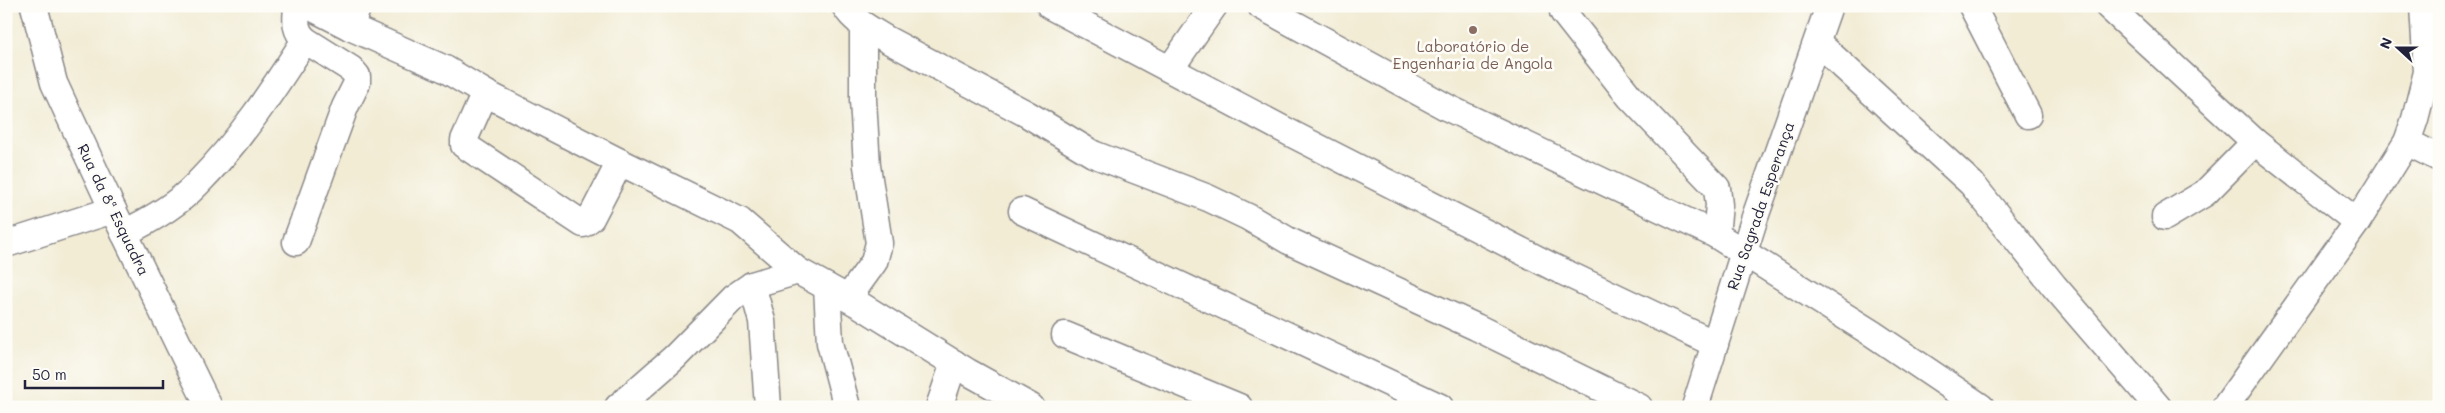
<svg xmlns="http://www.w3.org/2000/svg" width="2445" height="413" viewBox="0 0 2445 413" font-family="Mali,sans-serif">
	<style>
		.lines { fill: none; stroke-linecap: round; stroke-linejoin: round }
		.minor-casing { stroke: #8a8788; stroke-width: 29 }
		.minor { stroke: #fff; stroke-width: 26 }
		.education-dot { fill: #8d6e63; stroke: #fdfcf7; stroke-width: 2 }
		.labels { text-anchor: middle; stroke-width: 5; stroke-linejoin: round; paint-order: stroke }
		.education-label { font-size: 15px; fill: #785e54; stroke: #fdfcf7 }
		.street-label { font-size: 15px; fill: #22223b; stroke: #fdfcf7 }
	</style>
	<rect width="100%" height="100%" fill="#fdfcf7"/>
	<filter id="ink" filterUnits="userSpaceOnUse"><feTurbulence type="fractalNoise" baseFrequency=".02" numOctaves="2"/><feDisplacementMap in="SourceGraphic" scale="10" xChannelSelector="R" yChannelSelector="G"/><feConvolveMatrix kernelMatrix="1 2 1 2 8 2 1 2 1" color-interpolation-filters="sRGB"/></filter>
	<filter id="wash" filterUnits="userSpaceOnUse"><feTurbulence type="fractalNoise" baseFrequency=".0096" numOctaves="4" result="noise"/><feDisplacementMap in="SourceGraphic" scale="20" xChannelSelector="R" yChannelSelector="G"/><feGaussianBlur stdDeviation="1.12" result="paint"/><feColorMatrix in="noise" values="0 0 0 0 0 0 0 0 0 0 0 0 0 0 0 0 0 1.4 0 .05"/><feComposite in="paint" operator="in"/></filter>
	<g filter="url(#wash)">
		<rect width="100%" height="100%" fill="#f2ecd5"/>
	</g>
	<g filter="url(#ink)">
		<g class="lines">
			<defs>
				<g id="minor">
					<polyline points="34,6 54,83 113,210 209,407"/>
					<polyline points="309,6 350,27 445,69 485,93 620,162 740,221 798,271 860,305 968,372 1031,407"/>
					<path d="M845,6C854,22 872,30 886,39L1027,114L1093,154L1208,198L1248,217L1289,241L1476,327L1639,407"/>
					<polyline points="1050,6 1294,135 1553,267 1715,344"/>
					<polyline points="1261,6 1448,108 1716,235 1873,334 1981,407"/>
					<polyline points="1972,6 2028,115"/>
					<polyline points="2108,6 2255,142 2357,222"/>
					<polyline points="1563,12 1630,97 1717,188 1719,205 1716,235"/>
					<polyline points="350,27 358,6"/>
					<polyline points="1818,43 1972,184 2054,286 2158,407"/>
					<polyline points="1170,69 1214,6"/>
					<polyline points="485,93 464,140 464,145 583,224 591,218 620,162"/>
					<polyline points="2407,142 2439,158"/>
					<polyline points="1022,211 1440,407"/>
					<polyline points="2165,217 2205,193 2255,142"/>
					<path d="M124,233C149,221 178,204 197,184C239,142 273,90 305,40C294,30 296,21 297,6"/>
					<polyline points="296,242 345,107 357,83 357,76 351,69 305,40"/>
					<polyline points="6,244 113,210"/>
					<polyline points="752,285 762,321 768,407"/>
					<polyline points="827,287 830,343 847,407"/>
					<polyline points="848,298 874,262 879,243 867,166 863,100 863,25"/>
					<polyline points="1065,335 1239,407"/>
					<polyline points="618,407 675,357 733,298 752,285 798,271"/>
					<polyline points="939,407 954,363"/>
					<polyline points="1695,407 1755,217 1829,6"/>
					<polyline points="2225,407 2357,222 2407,142 2415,119 2427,72 2423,6"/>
				</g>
			</defs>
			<use href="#minor" class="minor-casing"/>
			<use href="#minor" class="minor"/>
		</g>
	</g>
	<circle class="education-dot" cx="1473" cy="30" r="5"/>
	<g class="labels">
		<g class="education-label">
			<text x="1473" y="52">Laboratório de<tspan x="1473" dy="17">Engenharia de Angola</tspan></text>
		</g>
		<g class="street-label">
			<text transform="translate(1761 206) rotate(-71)" y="5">Rua Sagrada Esperança</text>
			<text transform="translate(113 210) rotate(64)" y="5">Rua da 8ª Esquadra</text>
		</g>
	</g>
	<rect width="2445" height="413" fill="none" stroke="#fdfcf7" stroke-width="25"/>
	<g transform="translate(2398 48) rotate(291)" stroke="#fdfcf7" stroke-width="4" paint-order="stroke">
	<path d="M0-4L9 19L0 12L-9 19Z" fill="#22223b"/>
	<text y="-8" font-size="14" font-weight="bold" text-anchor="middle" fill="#22223b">N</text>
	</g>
	<path d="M25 380v8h138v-8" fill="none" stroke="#22223b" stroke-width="2.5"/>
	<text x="32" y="380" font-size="15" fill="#22223b" stroke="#fdfcf7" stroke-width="4" paint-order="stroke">50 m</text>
</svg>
